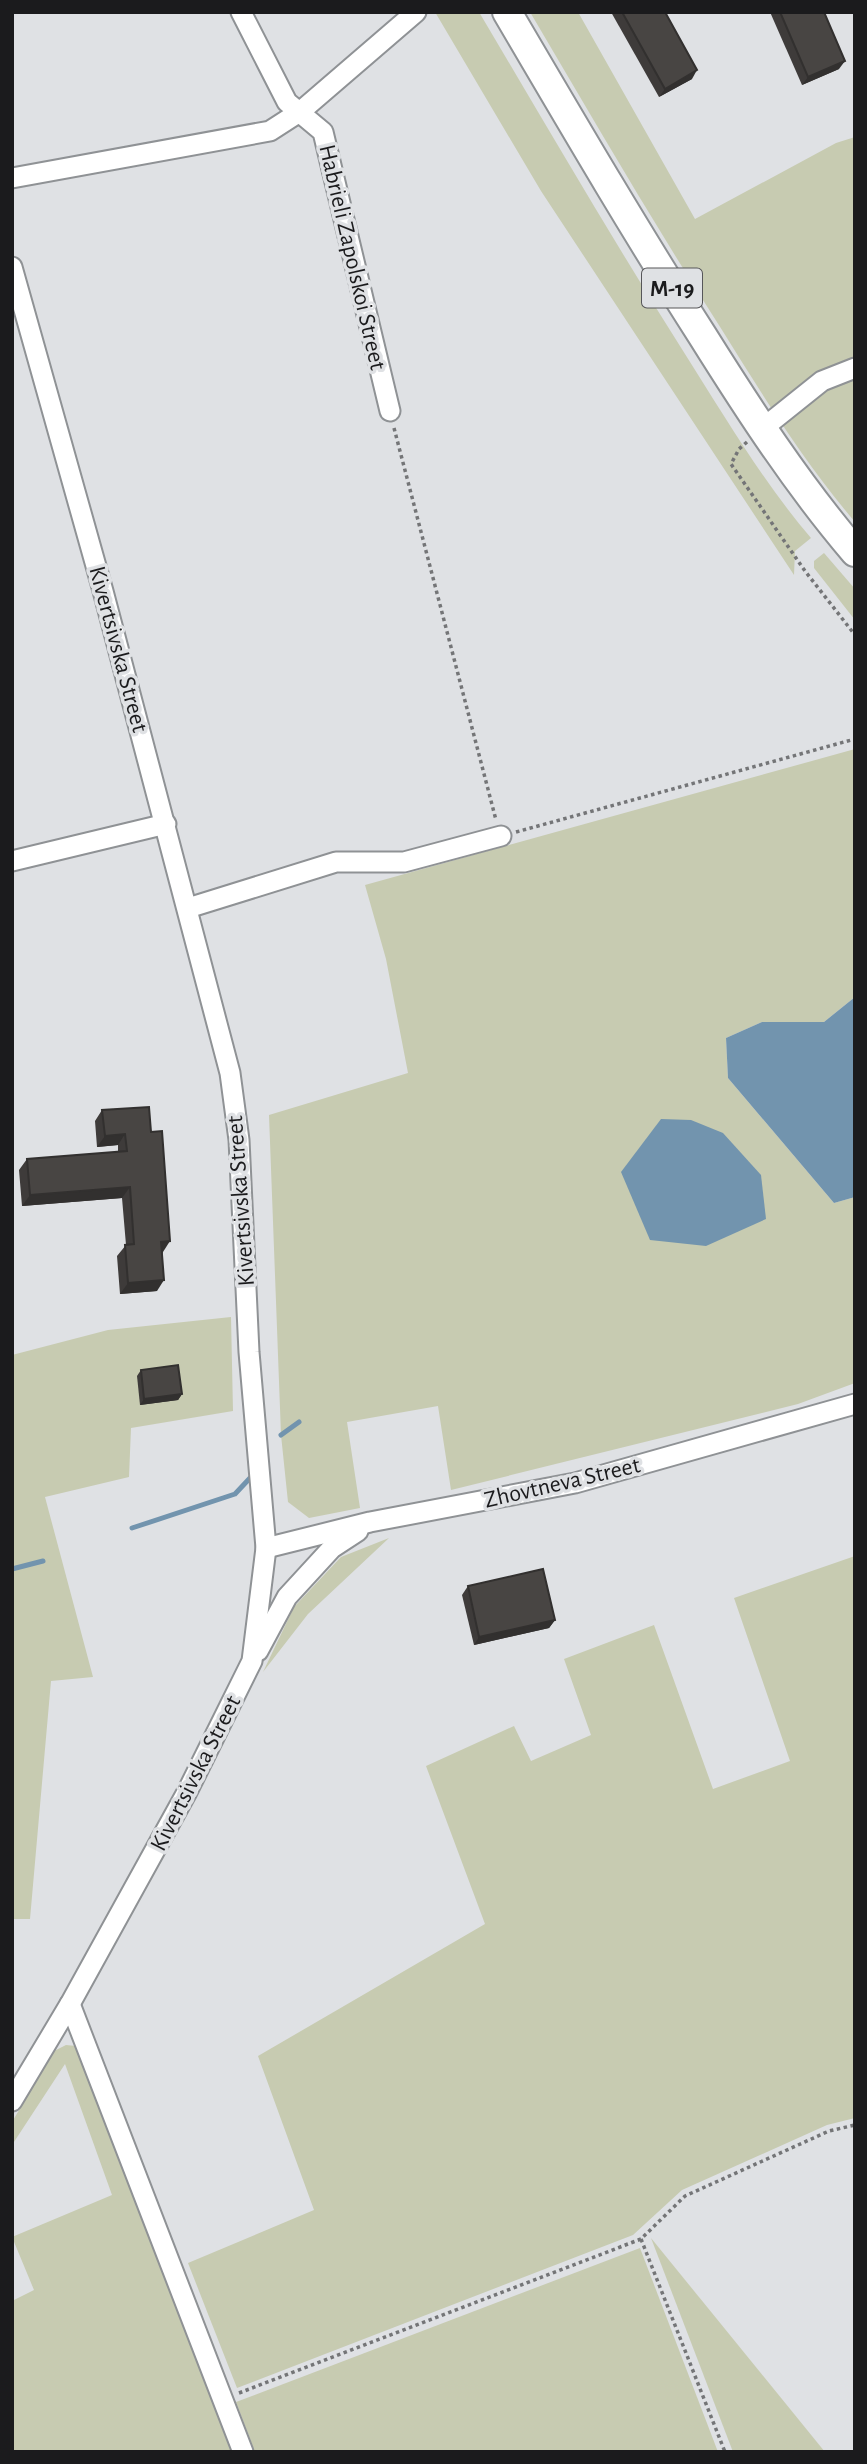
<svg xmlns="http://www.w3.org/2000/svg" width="867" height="2464" viewBox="0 0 867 2464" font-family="'Alegreya Sans',sans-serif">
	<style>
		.green { fill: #c7cbb1 }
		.water { fill: #7294ae }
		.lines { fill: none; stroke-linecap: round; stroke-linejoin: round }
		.stream { stroke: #7294ae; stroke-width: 5 }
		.minor-casing { stroke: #8f9295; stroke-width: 23 }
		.highway-casing { stroke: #8f9295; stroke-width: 32 }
		.path { stroke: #747577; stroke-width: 3.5; stroke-dasharray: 3.5 3.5; stroke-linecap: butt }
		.minor { stroke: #fff; stroke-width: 19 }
		.highway { stroke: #fff; stroke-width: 28 }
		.wall { fill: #3e3b3a }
		.shaded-wall { fill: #32302f }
		.building { fill: #484543; stroke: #32302f; stroke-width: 2 }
		.labels { text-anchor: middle; stroke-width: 7; stroke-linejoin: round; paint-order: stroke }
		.shield { fill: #dfe1e4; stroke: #565659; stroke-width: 2 }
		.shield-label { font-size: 23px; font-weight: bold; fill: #1b1b1d }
		.street-label { font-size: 24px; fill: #1b1b1d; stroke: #dfe1e4 }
	</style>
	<rect width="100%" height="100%" fill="#dfe1e4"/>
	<g class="green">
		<path d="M435,12H479C547,127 614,242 685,354C725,417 763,482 811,538L795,551L794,575L541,191Z"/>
		<path d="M530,12H578L695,219L836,143L855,137V522C804,462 763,396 722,330C655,226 593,119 530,12Z"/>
		<polygon points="824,553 855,589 855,620 814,568 814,561"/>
		<polygon points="855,749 855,997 824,1022 762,1022 726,1038 728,1078 834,1203 855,1197 855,1383 798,1404 451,1490 438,1406 347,1422 360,1508 309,1518 288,1502 281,1435 269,1115 408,1073 386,959 365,885"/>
		<polygon points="231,1317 233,1411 131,1428 129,1477 45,1497 93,1677 51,1681 30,1919 12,1919 12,1355 108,1330"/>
		<polygon points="389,1538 308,1614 263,1672 294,1607 341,1557"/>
		<polygon points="855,1556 855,2118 827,2125 682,2190 633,2235 237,2388 188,2263 314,2210 258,2056 485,1924 426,1766 514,1726 531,1761 591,1735 564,1659 654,1625 713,1789 790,1761 734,1598"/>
		<polygon points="66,2045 76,2046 83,2054 231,2452 12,2452 12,2301 34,2290 12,2237 112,2195 65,2064 12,2145 12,2122 54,2051"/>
		<polygon points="651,2238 825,2452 733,2452"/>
		<polygon points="640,2248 718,2452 255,2452 236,2402"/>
	</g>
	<g class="water">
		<polygon points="855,997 855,1197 834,1203 728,1078 726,1038 762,1022 824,1022"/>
		<polygon points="661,1119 691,1120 723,1133 761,1175 766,1219 706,1246 650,1240 621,1172"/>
	</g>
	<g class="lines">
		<g class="stream">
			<polyline points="281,1435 299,1422"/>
			<polyline points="132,1528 235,1494 250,1478"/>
			<polyline points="12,1569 43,1561"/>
		</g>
		<defs>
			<g id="minor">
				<polyline points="241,12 287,102 323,132 390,411"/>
				<polyline points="12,178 270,131 301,111 416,12"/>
				<polyline points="12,267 103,591 230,1073 239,1140 249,1352 266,1548 252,1661 187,1792 70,2004 12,2101"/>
				<polyline points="762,429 822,381 855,368"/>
				<polyline points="12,861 166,824"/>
				<polyline points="188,908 336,862 404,862 501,836"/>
				<polyline points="266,1548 370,1522 575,1483 855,1404"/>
				<polyline points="258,1651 287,1597 332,1548 358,1531"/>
				<polyline points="70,2004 243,2452"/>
			</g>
			<path id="highway" d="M507,12C571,121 634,229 702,335C749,410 797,484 855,552"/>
		</defs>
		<use href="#minor" class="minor-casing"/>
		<use href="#highway" class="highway-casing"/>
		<g class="path">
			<polyline points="394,428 496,820"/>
			<polyline points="747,442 739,449 731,464 805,571 855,635"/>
			<polyline points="516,832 855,739"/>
			<polyline points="641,2239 725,2452"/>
			<polyline points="239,2393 641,2239 685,2196 829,2131 855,2125"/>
		</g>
		<use href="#minor" class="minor"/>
		<use href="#highway" class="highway"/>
	</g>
	<g class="wall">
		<polygon points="611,12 665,12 692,79 659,97"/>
		<polygon points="770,12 824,12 839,69 802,85"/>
		<polygon points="102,1110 151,1132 163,1252 157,1291 120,1294 117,1256 126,1245 122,1198 22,1206 19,1170 27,1159 118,1152 118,1145 97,1147 95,1121"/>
		<polygon points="141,1370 182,1394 178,1400 140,1405 137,1376"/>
		<polygon points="468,1586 555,1620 549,1628 474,1645 462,1595"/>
	</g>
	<g class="shaded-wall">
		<polygon points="845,61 839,69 802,85 808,77"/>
		<polygon points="697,70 692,79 659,97 665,89"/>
		<polygon points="125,1134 118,1145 97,1147 105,1136"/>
		<polygon points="130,1187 122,1198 22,1206 30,1195"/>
		<polygon points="170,1241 163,1252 154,1253 161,1242"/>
		<polygon points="164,1280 157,1291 120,1294 128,1283"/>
		<polygon points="182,1394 178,1400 140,1405 144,1399"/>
		<polygon points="555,1620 549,1628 474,1645 479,1637"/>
	</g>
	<g class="building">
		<polygon points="622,12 665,12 697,70 665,89"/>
		<polygon points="780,12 824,12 845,61 808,77"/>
		<polygon points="149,1107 151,1132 162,1131 170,1241 161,1242 164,1280 128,1283 125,1245 134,1244 130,1187 30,1195 27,1159 127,1151 125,1134 105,1136 102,1110"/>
		<polygon points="178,1365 182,1394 144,1399 141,1370"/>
		<polygon points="543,1569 555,1620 479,1637 468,1586"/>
	</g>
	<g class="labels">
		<rect class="shield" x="642" y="268.5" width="60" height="39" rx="5"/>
		<g class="shield-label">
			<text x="672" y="296">М-19</text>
		</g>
		<g class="street-label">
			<text transform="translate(353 257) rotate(77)" y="8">Habrieli Zapolskoi Street</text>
			<text transform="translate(119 649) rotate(75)" y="8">Kivertsivska Street</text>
			<text transform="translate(240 1201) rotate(-94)" y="8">Kivertsivska Street</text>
			<text transform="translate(562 1482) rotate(-13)" y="8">Zhovtneva Street</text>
			<text transform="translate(195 1773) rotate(-63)" y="8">Kivertsivska Street</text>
		</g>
	</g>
	<rect width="867" height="2464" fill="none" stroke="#1b1b1d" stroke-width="28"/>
</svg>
